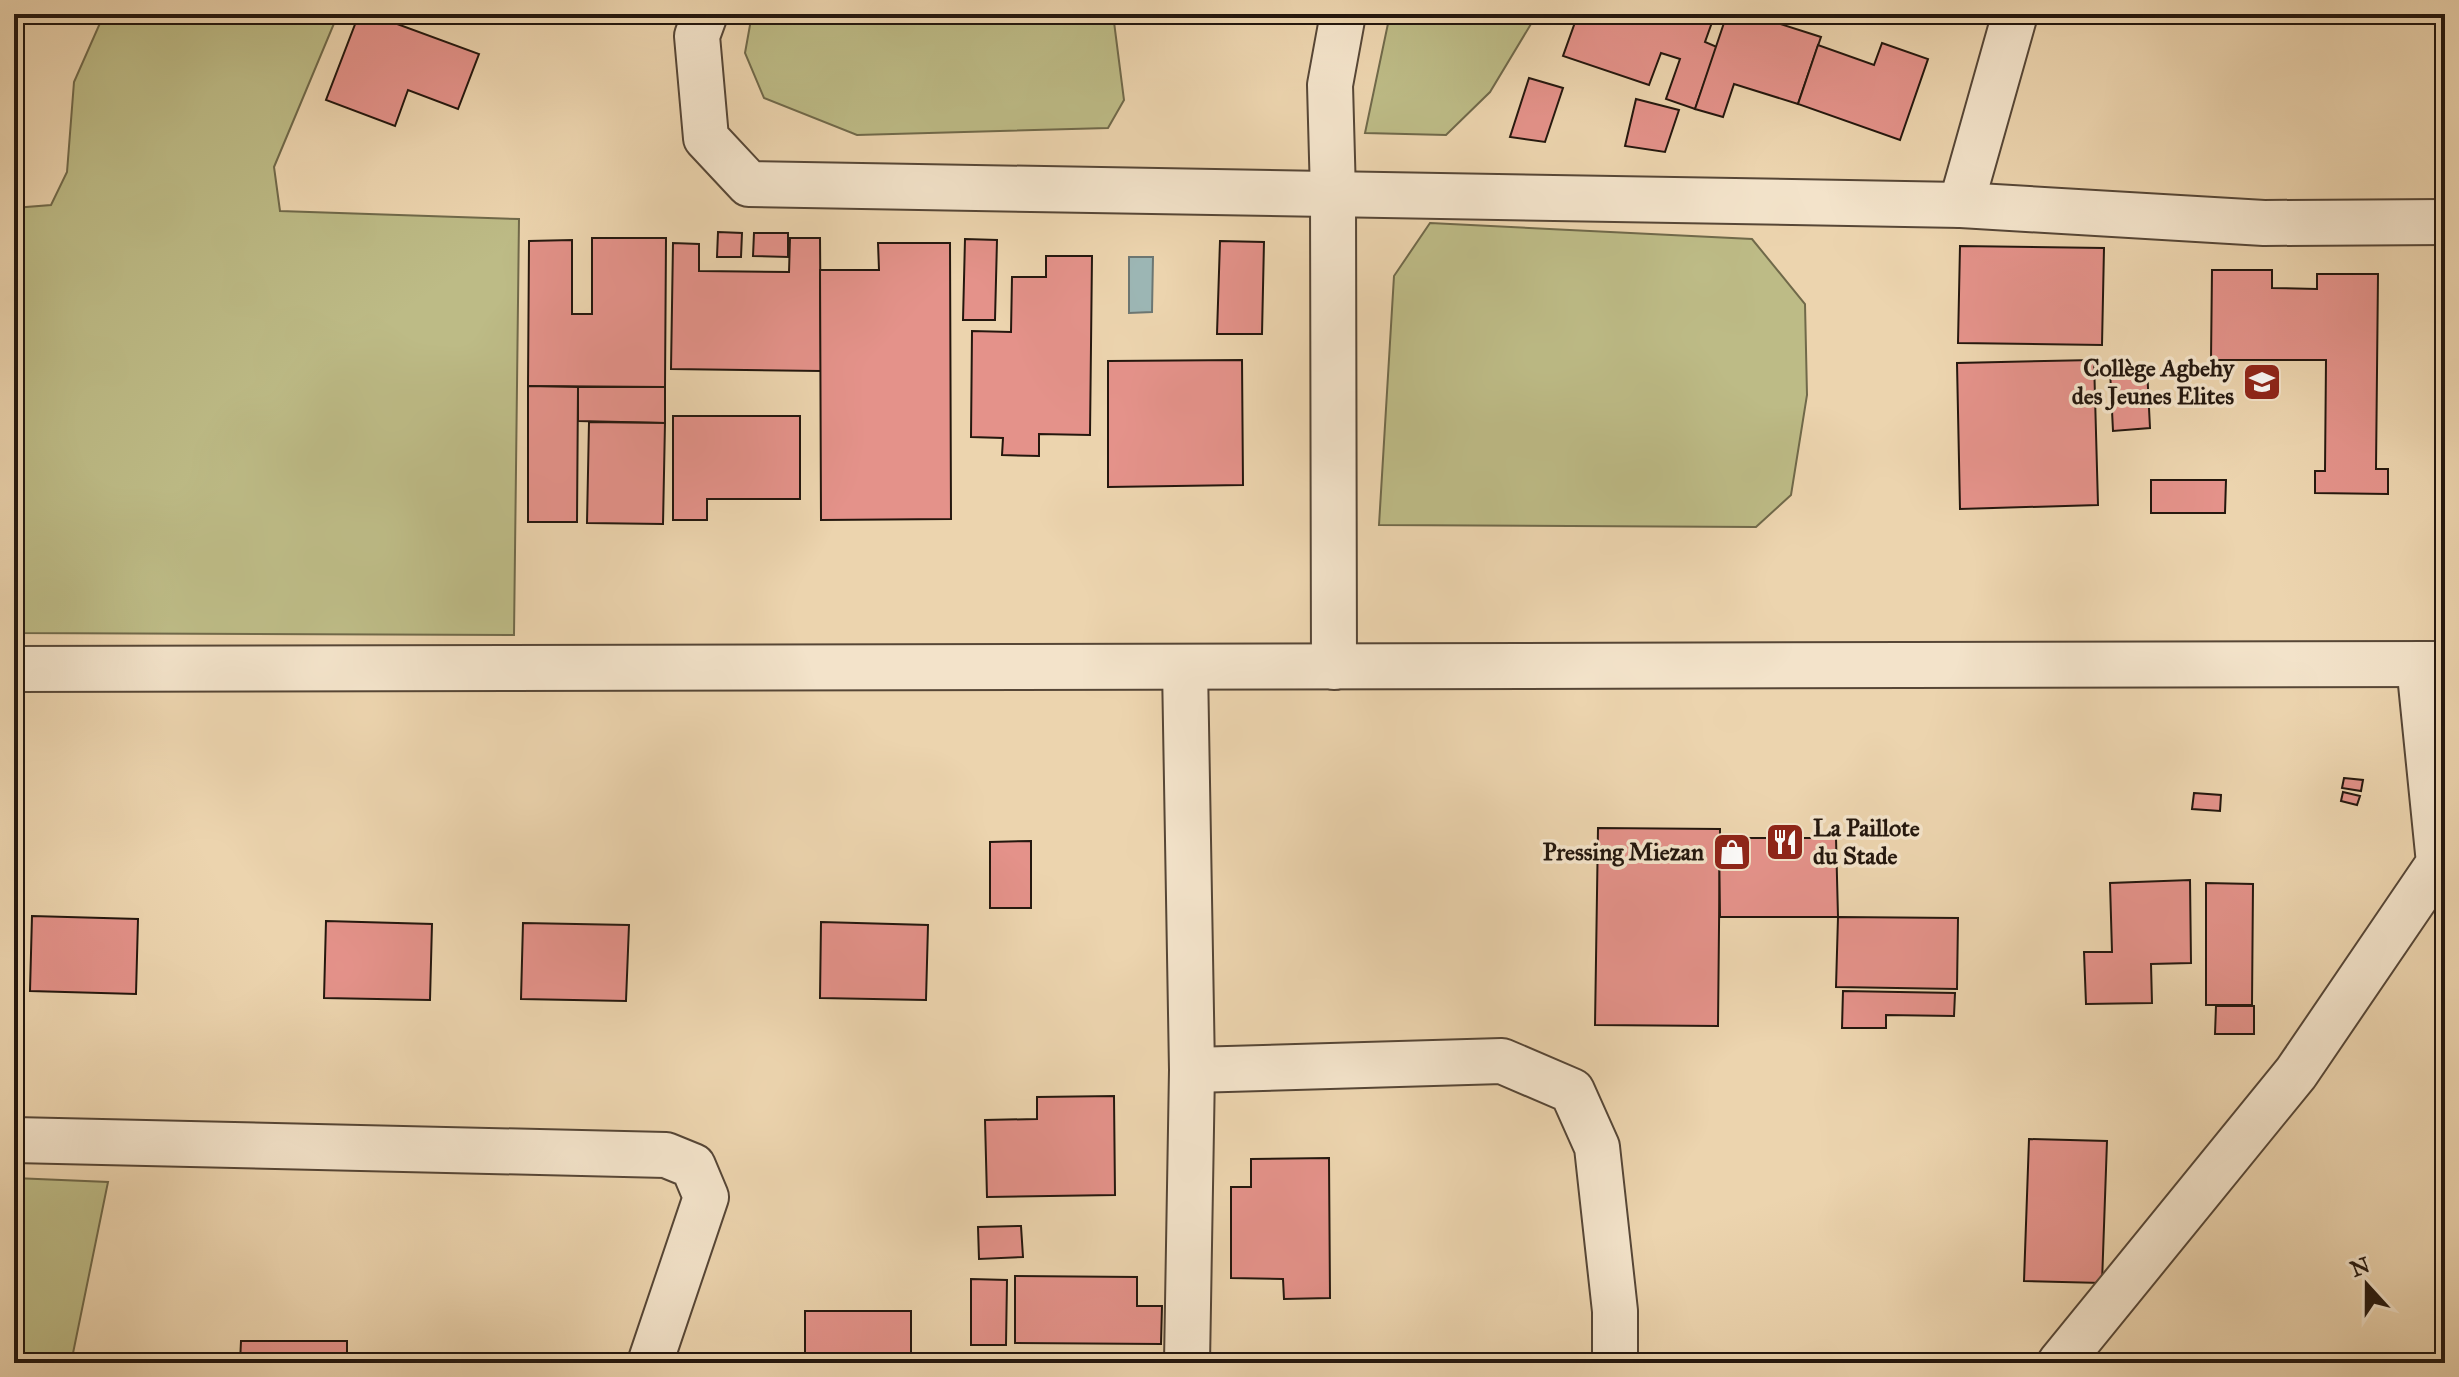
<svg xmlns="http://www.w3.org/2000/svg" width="2459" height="1377" viewBox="0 0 2459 1377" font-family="'IM FELL Great Primer',serif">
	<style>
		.green { fill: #bdbb86; stroke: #70694a; stroke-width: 2 }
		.water { fill: #9cb6b4; stroke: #6c7672; stroke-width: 2 }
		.building { fill: #e4928a; stroke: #24170e; stroke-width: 2 }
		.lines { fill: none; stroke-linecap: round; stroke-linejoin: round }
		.minor-casing { stroke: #564636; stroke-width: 48 }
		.tertiary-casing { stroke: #564636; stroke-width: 48 }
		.minor { stroke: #f3e3ca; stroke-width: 44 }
		.tertiary { stroke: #f3e3ca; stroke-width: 44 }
		.labels { text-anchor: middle; stroke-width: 7; stroke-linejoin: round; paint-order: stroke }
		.poi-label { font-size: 24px; font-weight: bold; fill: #24170e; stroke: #f3e3ca; text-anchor: end }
	</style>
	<rect width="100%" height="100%" fill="#ecd4ae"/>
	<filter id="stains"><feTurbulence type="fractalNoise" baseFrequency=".0025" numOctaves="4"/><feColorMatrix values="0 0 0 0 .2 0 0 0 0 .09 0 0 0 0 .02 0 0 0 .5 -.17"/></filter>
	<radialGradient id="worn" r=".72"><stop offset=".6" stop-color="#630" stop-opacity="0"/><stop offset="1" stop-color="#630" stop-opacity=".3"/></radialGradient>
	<g class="green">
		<polygon points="104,14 338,14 274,167 280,211 519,219 514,635 14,633 14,208 51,205 67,172 74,82"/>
		<polygon points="752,14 1113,14 1124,100 1108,128 857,135 764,98 745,53"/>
		<polygon points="1390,14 1537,14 1490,92 1446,135 1365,133"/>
		<polygon points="1430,223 1752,239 1805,304 1807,395 1791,495 1756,527 1379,525 1394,276"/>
		<polygon points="14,1178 108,1182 71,1363 14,1363"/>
	</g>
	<polygon class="water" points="1129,257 1153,257 1152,312 1129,313"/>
	<g class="building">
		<polygon points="359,14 370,14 479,54 458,109 408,90 395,126 326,100"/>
		<polygon points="1578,14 1715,14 1705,42 1717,47 1695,109 1666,99 1680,59 1661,53 1649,85 1563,56"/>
		<polygon points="1727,14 1770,14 1768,20 1821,37 1798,104 1734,84 1723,117 1695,109"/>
		<polygon points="1882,43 1928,59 1900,140 1798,104 1818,45 1874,65"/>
		<polygon points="1529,78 1563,88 1545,142 1510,137"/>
		<polygon points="1636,99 1679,110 1665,152 1625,146"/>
		<polygon points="718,232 742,233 741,257 717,257"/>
		<polygon points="754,233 788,233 788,257 753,256"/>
		<polygon points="592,238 666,238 665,387 528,386 529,241 572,240 572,314 592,314"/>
		<polygon points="790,238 820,238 821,371 671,369 673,243 699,244 699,271 789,272"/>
		<polygon points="965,239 997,240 995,320 963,320"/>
		<polygon points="1220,241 1264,242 1262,334 1217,334"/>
		<polygon points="878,243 950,243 951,519 821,520 820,270 879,270"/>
		<polygon points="1960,246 2104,248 2102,345 1958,343"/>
		<polygon points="1046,256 1092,256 1090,435 1039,434 1039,456 1002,455 1003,438 971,437 972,331 1011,332 1012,277 1046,277"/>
		<polygon points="2212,270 2272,270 2272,288 2317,289 2317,274 2378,274 2376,469 2388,469 2388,494 2315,493 2315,471 2325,471 2326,360 2211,360"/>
		<polygon points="1242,360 1243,485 1108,487 1108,361"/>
		<polygon points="2094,360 2098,505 1960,509 1957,363"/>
		<polygon points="2147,368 2150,428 2113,431 2110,370"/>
		<polygon points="528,386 578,387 577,522 528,522"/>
		<polygon points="578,387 665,387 665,423 578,421"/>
		<polygon points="673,416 800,416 800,499 707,499 707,520 673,520"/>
		<polygon points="589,422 665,423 663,524 587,523"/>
		<polygon points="2151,480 2226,480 2225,513 2151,513"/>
		<polygon points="2344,778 2363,780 2361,791 2342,788"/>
		<polygon points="2343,792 2360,796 2357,805 2341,801"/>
		<polygon points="2194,793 2221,795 2220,811 2192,809"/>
		<polygon points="1598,828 1720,829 1718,1026 1595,1025"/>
		<polygon points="1719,838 1836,838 1838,917 1720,917"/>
		<polygon points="1031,841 1031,908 990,908 990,842"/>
		<polygon points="2190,880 2191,963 2151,964 2152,1003 2086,1004 2084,952 2112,952 2110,883"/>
		<polygon points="2206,883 2253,884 2252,1005 2206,1005"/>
		<polygon points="32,916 138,919 136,994 30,991"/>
		<polygon points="1838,917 1958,918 1957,989 1836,987"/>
		<polygon points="326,921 432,924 430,1000 324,998"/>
		<polygon points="821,922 928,925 926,1000 820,998"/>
		<polygon points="523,923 629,925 626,1001 521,999"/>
		<polygon points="1843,991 1955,993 1954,1016 1886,1015 1886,1028 1842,1028"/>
		<polygon points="2216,1006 2254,1006 2254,1034 2215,1034"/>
		<polygon points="1114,1096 1115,1195 987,1197 985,1120 1037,1119 1037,1097"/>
		<polygon points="2029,1139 2107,1141 2102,1283 2024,1281"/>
		<polygon points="1329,1158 1330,1298 1284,1299 1283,1279 1231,1278 1231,1187 1251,1187 1251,1159"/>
		<polygon points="1021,1226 1023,1257 979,1259 978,1227"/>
		<polygon points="1015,1276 1137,1277 1137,1306 1162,1306 1161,1344 1015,1343"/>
		<polygon points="971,1279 1007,1280 1006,1345 971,1345"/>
		<rect x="805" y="1311" width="106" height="52"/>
		<polygon points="241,1341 347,1341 347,1363 240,1363"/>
		<polygon points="1115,1357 1115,1363 991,1363 991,1359"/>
	</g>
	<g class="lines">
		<defs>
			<g id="minor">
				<polyline points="705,14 697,36 706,138 749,184 1961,205 2264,223 2445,222"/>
				<polyline points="1961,205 2015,14"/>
				<polyline points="1185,667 1192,1070 1187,1363"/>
				<polyline points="1334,667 1333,194 1330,85 1343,14"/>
				<polyline points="1192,1070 1502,1061 1572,1091 1597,1147 1615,1311 1615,1363"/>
				<polyline points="14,1140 666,1155 693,1166 706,1197 650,1363"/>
				<polyline points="2060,1363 2296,1073 2439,863 2419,664"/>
			</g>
			<polyline id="tertiary" points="14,669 2445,664"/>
		</defs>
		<use href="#minor" class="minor-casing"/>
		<use href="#tertiary" class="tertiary-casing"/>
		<use href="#minor" class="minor"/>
		<use href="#tertiary" class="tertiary"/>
	</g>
	<defs>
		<symbol id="school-square" viewBox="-11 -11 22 22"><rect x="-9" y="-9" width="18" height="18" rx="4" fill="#8f2418" stroke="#f3e3ca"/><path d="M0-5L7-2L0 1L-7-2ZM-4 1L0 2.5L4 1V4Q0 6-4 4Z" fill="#fff"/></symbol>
		<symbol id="restaurant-square" viewBox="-11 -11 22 22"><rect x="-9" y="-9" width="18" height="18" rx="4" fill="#8f2418" stroke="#f3e3ca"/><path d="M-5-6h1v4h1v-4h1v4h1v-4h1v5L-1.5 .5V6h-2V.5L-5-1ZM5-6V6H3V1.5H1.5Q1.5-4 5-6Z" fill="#fff"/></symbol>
		<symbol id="shop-square" viewBox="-11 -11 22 22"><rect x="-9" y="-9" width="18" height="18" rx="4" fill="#8f2418" stroke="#f3e3ca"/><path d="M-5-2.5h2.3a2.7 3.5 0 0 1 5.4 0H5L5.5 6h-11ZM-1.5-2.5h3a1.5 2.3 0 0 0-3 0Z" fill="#fff"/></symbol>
	</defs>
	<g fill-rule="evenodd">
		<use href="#school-square" x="2240" y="360" width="44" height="44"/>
		<use href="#restaurant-square" x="1763" y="820" width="44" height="44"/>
		<use href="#shop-square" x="1710" y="830" width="44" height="44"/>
	</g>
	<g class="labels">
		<g class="poi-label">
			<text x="2234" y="376">Collège Agbehy<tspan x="2234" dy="28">des Jeunes Elites</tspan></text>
			<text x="1813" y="836" text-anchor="start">La Paillote<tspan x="1813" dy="28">du Stade</tspan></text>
			<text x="1704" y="860">Pressing Miezan</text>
		</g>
	</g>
	<rect width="2459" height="1377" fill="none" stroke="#ecd4ae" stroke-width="48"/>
	<rect x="16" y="16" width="2427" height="1345" fill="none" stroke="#24170e" stroke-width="4"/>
	<rect x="24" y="24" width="2411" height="1329" fill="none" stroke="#24170e" stroke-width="2"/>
	<g transform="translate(2367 1285) rotate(339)" stroke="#f3e3ca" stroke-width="6" paint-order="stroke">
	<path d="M0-6L14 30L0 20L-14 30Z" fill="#24170e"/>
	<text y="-12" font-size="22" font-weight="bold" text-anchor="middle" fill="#24170e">N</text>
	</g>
	<rect width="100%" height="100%" filter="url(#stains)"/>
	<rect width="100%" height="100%" fill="url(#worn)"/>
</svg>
